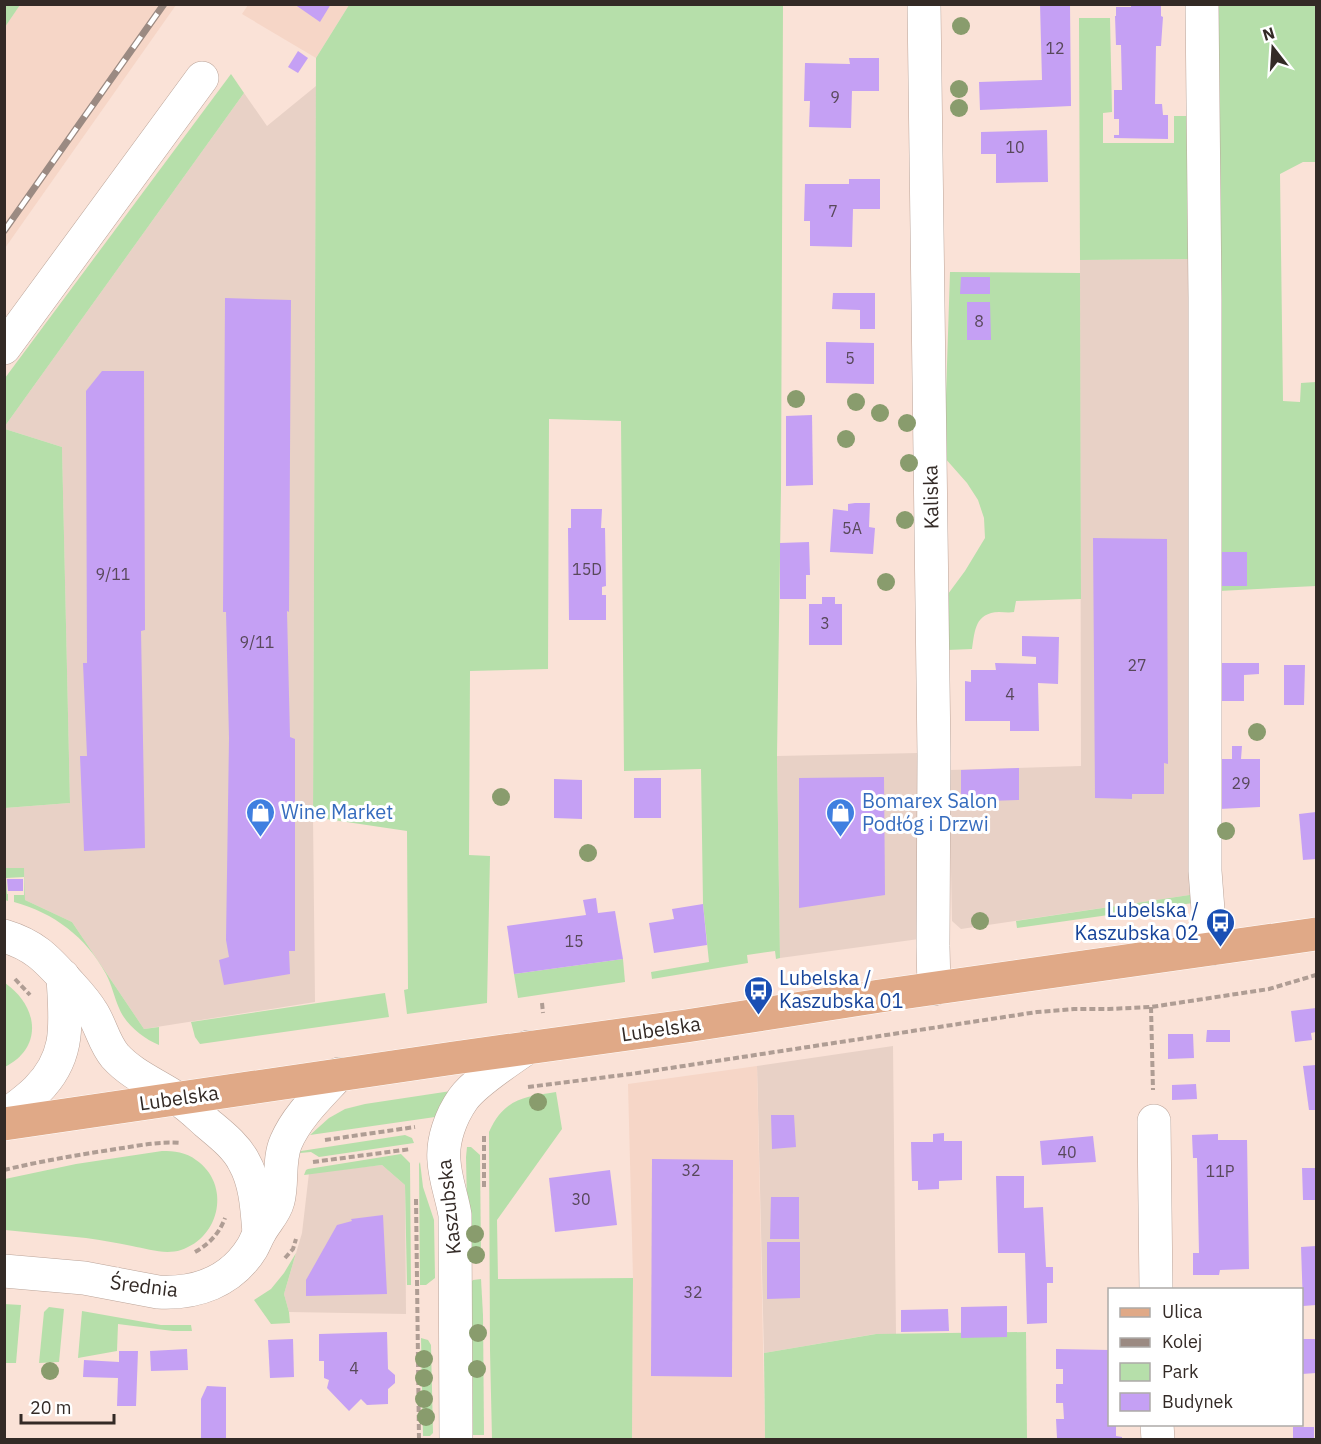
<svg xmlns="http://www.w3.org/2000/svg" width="1321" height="1444" viewBox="0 0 1321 1444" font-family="'IBM Plex Sans',sans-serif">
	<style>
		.commercial { fill: #e8d1c6 }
		.built { fill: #f6d6c7 }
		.green { fill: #b6dfaa }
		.building { fill: #c5a0f4 }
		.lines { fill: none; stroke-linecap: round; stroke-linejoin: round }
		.minor-casing { stroke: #bba499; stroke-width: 34 }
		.major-casing { stroke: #fff; stroke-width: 34 }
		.path { stroke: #af9d94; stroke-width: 4; stroke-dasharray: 6 3; stroke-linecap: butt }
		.minor { stroke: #fff; stroke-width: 33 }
		.major { stroke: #e0a987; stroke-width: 33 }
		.rail-casing { stroke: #9b8a82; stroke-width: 7 }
		.rail { stroke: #fff; stroke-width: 4.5; stroke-dasharray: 14; stroke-linecap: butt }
		.tree { fill: #899c6d }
		.labels { text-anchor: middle; stroke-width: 6; stroke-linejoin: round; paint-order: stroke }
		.number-label { font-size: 16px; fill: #58485a }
		.street-label { font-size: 20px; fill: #332a26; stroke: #fff }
		.shop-label { font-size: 20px; fill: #366cbe; stroke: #fff; text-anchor: start }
		.transit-label { font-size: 20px; fill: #164399; stroke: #fff; text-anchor: end }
	</style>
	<rect width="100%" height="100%" fill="#fae2d7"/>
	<g class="commercial">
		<polygon points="316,86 313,817 315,1002 144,1029 72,922 25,900 24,869 5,868 5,808 70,803 62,447 5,429 5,426 244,93 267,126"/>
		<polygon points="1195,259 1196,894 961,929 952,921 949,770 1081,766 1080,260"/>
		<polygon points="918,753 919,939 780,958 777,756"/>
		<polygon points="893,1046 896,1334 875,1334 764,1353 757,1066"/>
		<polygon points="382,1165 405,1185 406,1314 289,1312 284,1294 302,1233 309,1173"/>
	</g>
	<g class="built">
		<polygon points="20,5 176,5 5,248 5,27"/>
		<polygon points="248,5 349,5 316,58 242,14"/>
		<polygon points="757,1066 765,1439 632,1439 633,1278 628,1084"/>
	</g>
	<g class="green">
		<polygon points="5,5 20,5 5,27 4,5"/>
		<polygon points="349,5 783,5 781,489 777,756 780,958 776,959 775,951 747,955 748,963 652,979 651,972 709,962 703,904 701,769 624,771 621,421 549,419 548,669 470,671 469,855 490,856 487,1003 407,1014 404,990 408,989 407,831 313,817 316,58"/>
		<polygon points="1212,5 1316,5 1316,162 1303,162 1280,174 1283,401 1300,402 1301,383 1316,382 1316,586 1219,591"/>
		<polygon points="1079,18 1110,18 1112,112 1103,113 1103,143 1174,143 1174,116 1193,116 1195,259 1080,260"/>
		<polygon points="231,74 244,93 5,426 5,378"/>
		<path d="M950,272L1080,273L1081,599L1016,601L1014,612C1009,613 1004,612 999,612C975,613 975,630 972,649L947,650L948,594L965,571L985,538L984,518L978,500L967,483L944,457Z"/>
		<polygon points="5,429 62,447 70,803 5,808"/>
		<path d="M5,868H24L25,900L72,922L144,1029L159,1027V1045C144,1039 125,1024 119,1008C114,997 112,985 106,974C86,937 54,913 14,902V895H24V877L6,878L7,894H8V901L5,900Z"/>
		<polygon points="1196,894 1193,903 1017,928 1016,921"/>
		<polygon points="623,959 625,982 518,998 514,974"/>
		<path d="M5,983C38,1006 44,1047 5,1067Z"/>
		<polygon points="385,993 389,1017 200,1044 195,1037 191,1022"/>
		<polygon points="451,1091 442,1116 310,1135 329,1118 345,1109 365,1104"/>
		<path d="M556,1092L562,1129L497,1220L498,1279L633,1278L632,1439H492L490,1350L489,1132C504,1099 523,1097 556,1092Z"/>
		<polygon points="405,1135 412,1138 414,1143 319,1157 311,1152 300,1153 301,1151"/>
		<polygon points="467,1147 471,1147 480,1155 481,1258 475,1258 468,1252 466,1157"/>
		<path d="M162,1151C174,1151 186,1152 196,1160C231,1184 221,1237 181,1250C165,1255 148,1249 132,1246C117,1243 102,1240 86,1238C59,1235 32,1233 5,1230V1179L76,1164Z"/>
		<polygon points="401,1154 410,1163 411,1285 407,1285 405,1185 382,1165 304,1175 306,1170 308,1169"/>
		<polygon points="420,1162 423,1187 434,1220 435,1278 426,1285 420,1285 419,1164"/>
		<polygon points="296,1253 284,1294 289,1312 290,1323 271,1324 254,1300 271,1289 284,1273"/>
		<polygon points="481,1279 483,1315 484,1435 469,1435 469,1284 473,1280"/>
		<polygon points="4,1304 21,1305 16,1363 5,1363"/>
		<polygon points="49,1307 64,1309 59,1362 39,1363 44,1312"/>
		<polygon points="82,1311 161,1325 191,1325 192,1331 173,1331 118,1324 117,1351 78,1358"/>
		<polygon points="1026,1332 1027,1439 765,1439 764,1353 876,1334"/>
		<polygon points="421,1338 428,1340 431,1345 433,1433 430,1436 423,1436"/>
	</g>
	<g class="building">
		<polygon points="294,4 331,4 320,22"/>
		<polygon points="1040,4 1070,4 1071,106 980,110 979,82 1042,80"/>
		<polygon points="1131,4 1161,4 1161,16 1163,17 1161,46 1156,46 1155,104 1162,104 1163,115 1168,115 1168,139 1114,138 1114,135 1119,135 1119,119 1114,119 1114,90 1122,90 1121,45 1116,45 1115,16 1116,16 1116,7 1131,7"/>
		<polygon points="298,51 308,58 298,73 288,67"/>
		<polygon points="849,58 879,58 879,91 852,91 851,128 809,127 810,101 804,101 805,63 850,64"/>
		<polygon points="1047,130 1048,182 996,183 996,154 981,154 981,132"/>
		<polygon points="849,179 880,179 880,209 853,209 852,247 810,246 810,221 804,221 805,184 849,184"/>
		<polygon points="961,277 990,277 990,294 960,294"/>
		<polygon points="833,293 875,293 875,329 860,329 860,310 832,309"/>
		<polygon points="225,298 291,300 289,612 287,611 290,737 295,739 295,951 289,951 290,974 224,985 219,960 229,957 226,940 229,738 226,612 223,612"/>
		<polygon points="967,302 990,302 991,340 967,340"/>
		<polygon points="826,342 874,343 874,384 826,383"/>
		<polygon points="102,371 144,371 145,630 141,631 145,848 84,851 80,756 87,756 83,663 87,663 86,391"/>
		<polygon points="812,415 813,485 786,486 786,416"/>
		<polygon points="855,503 870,503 869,527 875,528 873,554 830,552 833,509 848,511 848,504"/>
		<polygon points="571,509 602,509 601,528 605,528 606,586 602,587 602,595 606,595 606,620 569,620 568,528 571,528"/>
		<polygon points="1093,538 1167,539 1168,764 1164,763 1164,794 1132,794 1132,799 1095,798"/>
		<polygon points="809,542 810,575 806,575 806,599 780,599 780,543"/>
		<polygon points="1219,552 1247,552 1247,586 1220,586"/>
		<polygon points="822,597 835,597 835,604 842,604 842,645 809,645 809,604 822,604"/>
		<polygon points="1022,636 1059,637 1058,684 1038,683 1039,731 1010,731 1010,721 965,721 965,681 971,682 971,670 996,670 995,663 1036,664 1036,657 1022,656"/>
		<polygon points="1220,663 1259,663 1259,674 1244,675 1244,701 1220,701"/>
		<polygon points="1284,665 1305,665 1304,705 1284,705"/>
		<polygon points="1232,746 1242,746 1241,759 1260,759 1260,807 1219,809 1219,759 1232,759"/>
		<polygon points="1019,768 1019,800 961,802 961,770"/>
		<polygon points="884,777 885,895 799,908 799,778"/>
		<rect x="634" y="778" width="27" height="40"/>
		<polygon points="554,779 582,780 582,819 554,818"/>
		<polygon points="1316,812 1316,859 1303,860 1299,814"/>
		<polygon points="7,879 23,879 23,891 8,891"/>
		<polygon points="596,898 598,913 615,911 623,959 514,974 507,926 586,915 583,900"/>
		<polygon points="703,904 707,945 654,953 649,923 674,919 672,909"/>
		<polygon points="1316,1008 1316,1032 1311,1033 1312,1040 1295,1042 1291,1011"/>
		<polygon points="1207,1030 1230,1030 1230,1042 1206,1042"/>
		<polygon points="1168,1034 1193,1034 1194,1058 1168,1059"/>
		<polygon points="1316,1065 1316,1110 1309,1110 1303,1066"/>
		<polygon points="1196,1084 1197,1099 1172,1100 1172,1085"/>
		<polygon points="771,1115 794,1115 796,1147 772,1149"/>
		<polygon points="944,1133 944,1141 962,1141 962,1180 939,1181 939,1189 918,1190 918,1181 912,1181 911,1142 933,1142 933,1134"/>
		<polygon points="1218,1134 1218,1140 1247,1140 1249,1269 1220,1270 1219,1275 1193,1275 1193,1253 1199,1253 1197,1158 1193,1158 1192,1135"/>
		<polygon points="1093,1136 1096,1162 1042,1165 1040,1141"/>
		<polygon points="652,1159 733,1160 732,1377 651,1376"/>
		<polygon points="1302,1168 1316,1168 1316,1200 1303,1200"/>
		<polygon points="610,1170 617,1225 555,1232 549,1178"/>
		<polygon points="996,1176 1024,1176 1024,1208 1043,1207 1046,1267 1053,1267 1053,1283 1047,1283 1047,1323 1027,1324 1025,1253 998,1253"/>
		<polygon points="771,1197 799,1197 799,1239 770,1239"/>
		<polygon points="383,1215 387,1294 306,1296 306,1280 337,1225 352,1221 351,1219"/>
		<polygon points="767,1242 800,1242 800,1298 767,1299"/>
		<polygon points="1316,1246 1316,1305 1303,1306 1301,1247"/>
		<polygon points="1007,1306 1007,1337 961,1338 961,1307"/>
		<polygon points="948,1309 949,1331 901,1332 901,1310"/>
		<polygon points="387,1332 388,1369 395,1375 395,1383 388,1389 388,1404 367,1405 361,1399 349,1411 327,1388 329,1380 324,1378 324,1361 319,1361 319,1334"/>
		<polygon points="293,1339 294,1377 270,1378 268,1340"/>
		<polygon points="1302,1339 1316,1339 1316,1373 1302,1374"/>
		<polygon points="187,1349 188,1370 151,1371 150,1351"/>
		<polygon points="1056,1349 1110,1350 1110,1424 1116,1425 1116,1436 1122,1437 1122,1440 1063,1440 1063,1438 1057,1438 1056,1419 1064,1419 1063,1403 1056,1403 1056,1384 1063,1384 1063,1369 1056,1369"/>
		<polygon points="119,1351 138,1351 136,1406 117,1406 118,1378 83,1377 84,1360 119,1362"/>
		<polygon points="207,1386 226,1387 226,1440 201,1440 201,1399"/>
		<rect x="1293" y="1427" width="21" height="13"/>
	</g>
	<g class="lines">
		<defs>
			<g id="minor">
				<polyline points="924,4 934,755 933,946 934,989"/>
				<polyline points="1202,4 1205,298 1205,871 1211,949"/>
				<polyline points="4,348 202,78"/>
				<path d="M4,936C34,945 46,958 66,980C75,990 85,1000 92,1012C101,1026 104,1043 115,1056C131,1074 155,1084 175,1097C187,1104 197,1114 207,1123C220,1134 236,1146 244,1162C256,1183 257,1210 259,1233"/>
				<path d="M4,1117C15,1108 27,1100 37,1090C72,1055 65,1021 63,976"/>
				<polyline points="1154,1121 1156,1290"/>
				<path d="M4,1271L84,1278L158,1292C196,1294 231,1282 252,1248C255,1243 257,1237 260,1232C266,1221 275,1213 278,1201C283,1182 278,1160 286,1142C297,1116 320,1095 339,1074"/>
				<polyline points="1157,1424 1158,1440"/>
				<path d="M456,1440L455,1215C452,1197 445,1179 444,1161C442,1140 451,1116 463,1099C475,1082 510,1060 528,1047"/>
			</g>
			<polyline id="major" points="4,1124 454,1058 686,1026 880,996 1316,934"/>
		</defs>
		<use href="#minor" class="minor-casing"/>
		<use href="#major" class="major-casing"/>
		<g class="path">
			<polyline points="15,979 30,995"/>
			<polyline points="542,1003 543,1013"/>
			<polyline points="1151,1007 1153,1090"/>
			<polyline points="528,1087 631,1074 1037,1012 1074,1009 1109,1009 1151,1007 1269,989 1316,975"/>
			<polyline points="484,1136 484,1187"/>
			<polyline points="325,1140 415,1127"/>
			<polyline points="313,1162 411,1149"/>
			<path d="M4,1170C41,1161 78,1155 116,1149C137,1146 159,1141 181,1143"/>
			<polyline points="416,1199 419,1440"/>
			<path d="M195,1252C209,1244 219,1234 225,1218"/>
			<polyline points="285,1258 293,1249 296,1239"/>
		</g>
		<use href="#minor" class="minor"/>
		<use href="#major" class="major"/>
		<defs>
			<polyline id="rail" points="4,231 164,4"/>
		</defs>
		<use href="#rail" class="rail-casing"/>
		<use href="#rail" class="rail"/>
	</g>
	<g class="tree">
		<circle cx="961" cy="26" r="9"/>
		<circle cx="959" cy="89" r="9"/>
		<circle cx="959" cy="108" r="9"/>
		<circle cx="796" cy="399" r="9"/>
		<circle cx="856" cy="402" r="9"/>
		<circle cx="880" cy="413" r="9"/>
		<circle cx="907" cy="423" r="9"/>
		<circle cx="846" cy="439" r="9"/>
		<circle cx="909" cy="463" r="9"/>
		<circle cx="905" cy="520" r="9"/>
		<circle cx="886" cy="582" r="9"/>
		<circle cx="1257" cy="732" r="9"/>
		<circle cx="501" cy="797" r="9"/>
		<circle cx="1226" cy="831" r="9"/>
		<circle cx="588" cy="853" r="9"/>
		<circle cx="980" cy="921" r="9"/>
		<circle cx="538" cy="1102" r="9"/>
		<circle cx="475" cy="1234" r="9"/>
		<circle cx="476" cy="1255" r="9"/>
		<circle cx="478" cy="1333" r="9"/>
		<circle cx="424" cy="1359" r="9"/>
		<circle cx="477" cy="1369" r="9"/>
		<circle cx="50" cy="1371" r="9"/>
		<circle cx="424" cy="1378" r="9"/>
		<circle cx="424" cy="1399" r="9"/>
		<circle cx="426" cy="1417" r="9"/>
	</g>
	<defs>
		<symbol id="shop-pin" viewBox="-11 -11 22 30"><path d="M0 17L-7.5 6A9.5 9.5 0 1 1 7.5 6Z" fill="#3f7fe0" stroke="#fff"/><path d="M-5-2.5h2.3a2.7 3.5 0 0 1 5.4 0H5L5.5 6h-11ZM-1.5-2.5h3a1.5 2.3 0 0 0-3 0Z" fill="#fff"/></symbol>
		<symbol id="bus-pin" viewBox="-11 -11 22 30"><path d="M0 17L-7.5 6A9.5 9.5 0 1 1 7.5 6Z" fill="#1a4fb4" stroke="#fff"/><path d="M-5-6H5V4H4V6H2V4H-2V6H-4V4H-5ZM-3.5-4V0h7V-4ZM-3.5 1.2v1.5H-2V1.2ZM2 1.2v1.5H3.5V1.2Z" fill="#fff"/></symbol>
	</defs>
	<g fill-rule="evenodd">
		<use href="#shop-pin" x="244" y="796" width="33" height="45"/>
		<use href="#shop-pin" x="824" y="796" width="33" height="45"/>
		<use href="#bus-pin" x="1204" y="906" width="33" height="45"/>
		<use href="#bus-pin" x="742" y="974" width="33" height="45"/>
	</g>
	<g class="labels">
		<g class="number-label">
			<text x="1055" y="54">12</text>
			<text x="835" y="103">9</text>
			<text x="1015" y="153">10</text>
			<text x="833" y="217">7</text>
			<text x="979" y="327">8</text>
			<text x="850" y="364">5</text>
			<text x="852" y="534">5A</text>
			<text x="587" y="575">15D</text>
			<text x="113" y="580">9/11</text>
			<text x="825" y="629">3</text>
			<text x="257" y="648">9/11</text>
			<text x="1137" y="671">27</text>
			<text x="1010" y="700">4</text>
			<text x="1241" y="789">29</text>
			<text x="574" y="947">15</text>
			<text x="1067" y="1158">40</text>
			<text x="691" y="1176">32</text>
			<text x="1220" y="1177">11P</text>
			<text x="581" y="1205">30</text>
			<text x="693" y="1298">32</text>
			<text x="354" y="1374">4</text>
		</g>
		<g class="street-label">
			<text transform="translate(931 497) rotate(-91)" y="7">Kaliska</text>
			<text transform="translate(661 1029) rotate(-8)" y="7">Lubelska</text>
			<text transform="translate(179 1098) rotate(-8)" y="7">Lubelska</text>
			<text transform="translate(449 1207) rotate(-96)" y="7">Kaszubska</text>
			<text transform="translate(144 1286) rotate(7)" y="7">Średnia</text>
		</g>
		<g class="shop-label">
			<text x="862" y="808">Bomarex Salon<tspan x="862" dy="23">Podłóg i Drzwi</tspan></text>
			<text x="281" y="819">Wine Market</text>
		</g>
		<g class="transit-label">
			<text x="1199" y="917">Lubelska /<tspan x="1199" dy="23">Kaszubska 02</tspan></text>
			<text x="779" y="985" text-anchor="start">Lubelska /<tspan x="779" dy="23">Kaszubska 01</tspan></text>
		</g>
	</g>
	<rect width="1321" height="1444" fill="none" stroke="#332a26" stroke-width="12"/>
	<rect x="1108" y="1288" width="195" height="138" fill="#ffffff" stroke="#adaaa8" stroke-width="1.5"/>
	<rect x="1120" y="1308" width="30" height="9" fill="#e0a987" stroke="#adaaa8" stroke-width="1.5"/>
	<text x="1162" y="1318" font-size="18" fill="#332a26">Ulica</text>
	<rect x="1120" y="1338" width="30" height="9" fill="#9b8a82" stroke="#adaaa8" stroke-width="1.5"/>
	<text x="1162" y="1348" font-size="18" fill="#332a26">Kolej</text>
	<rect x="1120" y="1363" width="30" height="18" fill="#b6dfaa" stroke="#adaaa8" stroke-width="1.5"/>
	<text x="1162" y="1378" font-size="18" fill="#332a26">Park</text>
	<rect x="1120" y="1393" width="30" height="18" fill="#c5a0f4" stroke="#adaaa8" stroke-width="1.5"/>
	<text x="1162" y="1408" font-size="18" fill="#332a26">Budynek</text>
	<g transform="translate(1273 48) rotate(343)" stroke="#ffffff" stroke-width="4.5" paint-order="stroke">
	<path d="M0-4.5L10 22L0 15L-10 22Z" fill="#332a26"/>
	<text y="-9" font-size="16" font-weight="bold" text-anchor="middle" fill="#332a26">N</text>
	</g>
	<path d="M21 1414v9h93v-9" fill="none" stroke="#332a26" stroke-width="3"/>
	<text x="30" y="1414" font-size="18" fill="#332a26" stroke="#ffffff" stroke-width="4.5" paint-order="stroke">20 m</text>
</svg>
